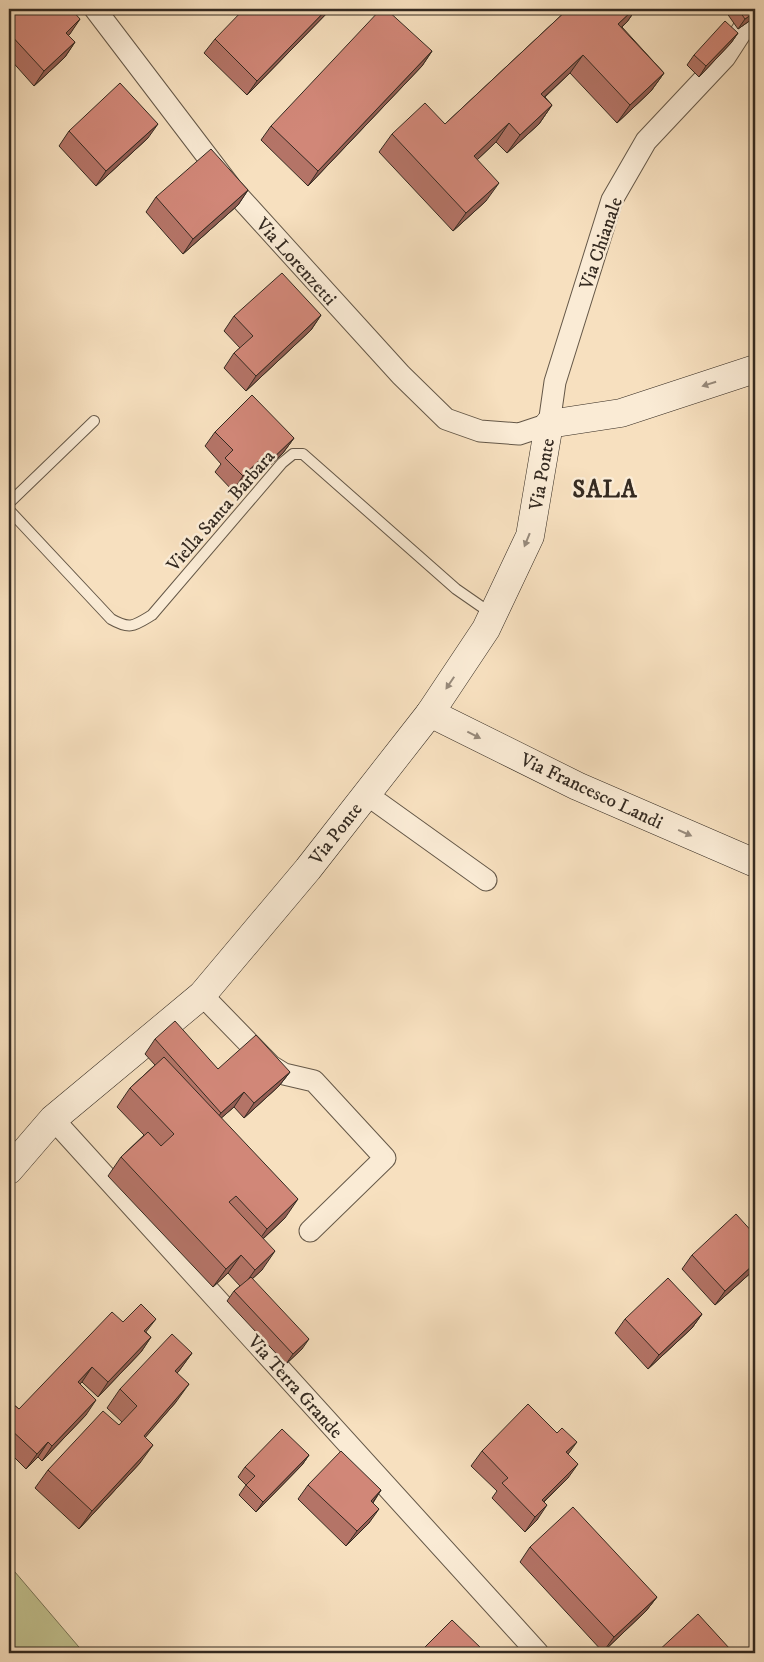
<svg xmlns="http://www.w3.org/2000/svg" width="764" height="1662" viewBox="0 0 764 1662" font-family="'IM FELL DW Pica',serif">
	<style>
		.green { fill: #c1c18f; stroke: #7a7658 }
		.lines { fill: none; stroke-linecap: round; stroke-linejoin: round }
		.lane-casing { stroke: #655848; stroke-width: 12 }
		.street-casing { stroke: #655848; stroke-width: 23 }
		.secondary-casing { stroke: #342a21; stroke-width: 29 }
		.lane { stroke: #faebd5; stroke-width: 10 }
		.street { stroke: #faebd5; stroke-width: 21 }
		.secondary { stroke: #faebd5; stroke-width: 28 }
		.wall { fill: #b47467; stroke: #342a21 }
		.shaded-wall { fill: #925e54; stroke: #342a21 }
		.building { fill: #d18778; stroke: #342a21 }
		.oneway { fill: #978a7b }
		.labels { text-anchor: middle; stroke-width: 5; stroke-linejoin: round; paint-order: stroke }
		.street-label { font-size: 19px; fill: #342a21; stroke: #faebd5 }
		.district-label { font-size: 24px; font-weight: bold; letter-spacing: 1px; fill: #342a21; stroke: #faebd5 }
	</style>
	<rect width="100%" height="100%" fill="#f7e0bf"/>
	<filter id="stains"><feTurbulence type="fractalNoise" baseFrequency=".004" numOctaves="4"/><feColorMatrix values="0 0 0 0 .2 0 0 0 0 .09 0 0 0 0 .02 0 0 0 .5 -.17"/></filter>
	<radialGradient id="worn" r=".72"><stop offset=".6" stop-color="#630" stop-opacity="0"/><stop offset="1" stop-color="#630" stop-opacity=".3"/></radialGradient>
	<polygon class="green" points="9,1565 84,1653 9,1653"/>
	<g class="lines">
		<defs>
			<g id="lane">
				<polyline points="9,503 94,421"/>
				<path d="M9,510L111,619C130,630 134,626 152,615L282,463L293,454H303L456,589L492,614"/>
			</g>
			<g id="street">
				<polyline points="95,9 232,189 401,375 446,419 480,431 519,434 549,424 555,382 612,200 646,141 725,57 747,23 755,16"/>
				<polyline points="366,794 486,880"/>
				<polyline points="202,995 271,1066 284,1074 314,1081 385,1158 310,1231"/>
				<polyline points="53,1119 538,1653"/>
			</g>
			<g id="secondary">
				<polyline points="430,713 577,786 755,863"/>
				<polyline points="9,1170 53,1119 202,995 308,869 430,713 486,629 530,536 549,424 621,413 755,369"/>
			</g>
		</defs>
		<use href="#lane" class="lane-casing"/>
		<use href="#street" class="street-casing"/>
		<use href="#secondary" class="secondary-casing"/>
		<use href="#lane" class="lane"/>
		<use href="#street" class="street"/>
		<use href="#secondary" class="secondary"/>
	</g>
	<g class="wall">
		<polygon points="166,9 175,9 171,13"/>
		<polygon points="331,9 247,95 204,53 215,39"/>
		<polygon points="568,9 636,9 627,22 622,27 664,73 651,91 617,123 570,73 545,97 552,105 539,124 507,153 496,142 477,160 486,201 453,231 379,152 392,134 445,124"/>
		<polygon points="724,9 755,9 755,17 738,29"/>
		<polygon points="9,19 80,19 68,35 75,42 65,57 34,86 9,58"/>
		<polygon points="738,33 731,43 699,77 687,65 694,55"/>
		<polygon points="432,51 422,66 308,186 261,140 271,126"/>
		<polygon points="69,131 148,138 96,186 59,146"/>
		<polygon points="248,190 238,205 183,254 146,212 156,197"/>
		<polygon points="321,315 311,330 246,391 224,368 234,353 240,348 224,331 234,316"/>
		<polygon points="215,432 294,438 283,453 260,475 254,470 233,491 215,472 221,464 205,446"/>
		<polygon points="155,1039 218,1069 290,1072 279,1086 244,1118 234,1107 221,1118 285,1218 263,1239 262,1270 252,1279 302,1349 286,1364 227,1301 234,1291 240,1286 228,1273 213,1287 108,1176 121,1157 144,1135 117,1107 130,1088 155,1065 145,1054"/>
		<polygon points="755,1235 755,1269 715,1305 682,1269 692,1255"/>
		<polygon points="702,1314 692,1328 648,1369 615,1333 625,1319"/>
		<polygon points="146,1332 151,1337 141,1352 98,1397 82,1382 80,1384 86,1415 42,1461 38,1457 26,1469 9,1452 9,1401 19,1409"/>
		<polygon points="192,1353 177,1373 176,1402 145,1437 140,1463 79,1529 35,1488 48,1470 119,1425 122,1422 107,1408 120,1389"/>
		<polygon points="482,1451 568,1454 568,1478 544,1502 537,1520 525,1532 492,1498 497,1491 471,1466"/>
		<polygon points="309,1455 302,1465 256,1512 239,1495 246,1485 238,1477 245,1467"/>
		<polygon points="308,1485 381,1490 373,1503 369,1523 346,1546 298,1499"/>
		<polygon points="530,1547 657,1597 646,1611 603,1652 520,1562"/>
	</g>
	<g class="shaded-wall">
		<polygon points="327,9 331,9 247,95 257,81"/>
		<polygon points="634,9 636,9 627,22 605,42 618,24"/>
		<polygon points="755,12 755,17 738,29 745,19"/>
		<polygon points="80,19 70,34 56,47 66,33"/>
		<polygon points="738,33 731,43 699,77 706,66"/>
		<polygon points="75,42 65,57 34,86 44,71"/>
		<polygon points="432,51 422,66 308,186 318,171"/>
		<polygon points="583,55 570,73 528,112 541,94"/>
		<polygon points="664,73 651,91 617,123 630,105"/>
		<polygon points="552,105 539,124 507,153 520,135"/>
		<polygon points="509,123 496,142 461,175 474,156"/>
		<polygon points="158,124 148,138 96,186 106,171"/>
		<polygon points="499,183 486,201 453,231 466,213"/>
		<polygon points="248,190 238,205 183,254 193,239"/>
		<polygon points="321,315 311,330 246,391 256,376"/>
		<polygon points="294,438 283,453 260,475 270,461"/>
		<polygon points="265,455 254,470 233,491 243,476"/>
		<polygon points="290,1072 279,1086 244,1118 254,1103"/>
		<polygon points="244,1092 234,1107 211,1127 221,1113"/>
		<polygon points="298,1199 285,1218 254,1247 267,1229"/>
		<polygon points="275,1251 262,1270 242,1288 255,1270"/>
		<polygon points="241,1255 228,1273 213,1287 226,1269"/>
		<polygon points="755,1263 755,1269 715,1305 725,1291"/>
		<polygon points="702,1314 692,1328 648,1369 659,1355"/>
		<polygon points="156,1319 145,1333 144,1331"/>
		<polygon points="151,1337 141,1352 98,1397 108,1382"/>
		<polygon points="309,1339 302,1349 286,1364 293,1354"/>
		<polygon points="192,1353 179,1371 162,1389 175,1371"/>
		<polygon points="92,1367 82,1382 67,1397 78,1382"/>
		<polygon points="189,1384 176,1402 131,1454 144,1436"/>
		<polygon points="96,1400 86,1415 42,1461 52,1446"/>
		<polygon points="48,1442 38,1457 26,1469 37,1454"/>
		<polygon points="577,1442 566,1457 566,1452"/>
		<polygon points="153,1445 140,1463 79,1529 92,1511"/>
		<polygon points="309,1455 302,1465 256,1512 263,1502"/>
		<polygon points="578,1464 568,1478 531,1514 542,1500"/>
		<polygon points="381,1490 371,1505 371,1501"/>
		<polygon points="547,1505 537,1520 525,1532 535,1517"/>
		<polygon points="379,1509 369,1523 346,1546 357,1531"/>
		<polygon points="657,1597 646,1611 603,1652 614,1637"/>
	</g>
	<g class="building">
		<polygon points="20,9 71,9 80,19 66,33 75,42 44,71 9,33 9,19"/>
		<polygon points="244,9 327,9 257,81 215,39"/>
		<polygon points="381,9 386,9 432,51 318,171 271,126"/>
		<polygon points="568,9 634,9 618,24 664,73 630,105 583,55 541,94 552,105 520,135 509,123 474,156 499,183 466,213 392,134 425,103 445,124"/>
		<polygon points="738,9 755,9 755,12 745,19"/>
		<polygon points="725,21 738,33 706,66 694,55"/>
		<polygon points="120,83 158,124 106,171 69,131"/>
		<polygon points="211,149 248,190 193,239 156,197"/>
		<polygon points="282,273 321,315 256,376 234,353 253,336 234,316"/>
		<polygon points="252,395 294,438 270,461 265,455 243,476 225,458 233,450 215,432"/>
		<polygon points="175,1021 218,1069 256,1035 290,1072 254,1103 244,1092 221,1113 155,1039"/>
		<polygon points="164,1057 298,1199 267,1229 236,1196 229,1202 275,1251 255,1270 241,1255 226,1269 121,1157 148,1132 161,1146 174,1134 130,1088"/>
		<polygon points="736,1214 755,1235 755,1263 725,1291 692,1255"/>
		<polygon points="251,1277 309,1339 293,1354 234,1291"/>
		<polygon points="668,1278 702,1314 659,1355 625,1319"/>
		<polygon points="141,1304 156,1319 144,1331 151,1337 108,1382 92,1367 78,1382 96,1400 52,1446 48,1442 37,1454 9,1428 9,1401 19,1409 112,1312 123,1322"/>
		<polygon points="172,1334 192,1353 175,1371 189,1384 144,1436 153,1445 92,1511 48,1470 103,1411 119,1425 137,1406 120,1389"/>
		<polygon points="528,1404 557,1433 562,1428 577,1442 566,1452 578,1464 542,1500 547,1505 535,1517 502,1483 508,1478 482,1451"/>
		<polygon points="282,1429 309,1455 263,1502 246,1485 255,1476 245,1467"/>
		<polygon points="341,1451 381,1490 371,1501 379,1509 357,1531 308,1485"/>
		<polygon points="573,1507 657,1597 614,1637 530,1547"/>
		<polygon points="698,1614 730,1649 726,1653 656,1653"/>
		<polygon points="452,1620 483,1650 480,1653 419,1653"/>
	</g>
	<defs><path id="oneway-solid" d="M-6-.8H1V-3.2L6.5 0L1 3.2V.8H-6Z" transform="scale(1.25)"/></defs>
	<g class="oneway">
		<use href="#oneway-solid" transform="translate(709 384) rotate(162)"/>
		<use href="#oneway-solid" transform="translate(527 540) rotate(112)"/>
		<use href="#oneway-solid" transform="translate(450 683) rotate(124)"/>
		<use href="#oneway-solid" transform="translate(474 735) rotate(27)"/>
		<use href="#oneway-solid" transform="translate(685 833) rotate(24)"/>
	</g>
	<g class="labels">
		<g class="street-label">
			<text transform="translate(600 243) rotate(-71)" y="7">Via Chianale</text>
			<text transform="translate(297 261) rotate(48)" y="7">Via Lorenzetti</text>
			<text transform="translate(541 474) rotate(-80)" y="7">Via Ponte</text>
			<text transform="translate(220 510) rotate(-49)" y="7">Viella Santa Barbara</text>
			<text transform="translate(592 790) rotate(25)" y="7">Via Francesco Landi</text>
			<text transform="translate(335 833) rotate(-52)" y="7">Via Ponte</text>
			<text transform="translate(296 1386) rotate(48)" y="7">Via Terra Grande</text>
		</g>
		<g class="district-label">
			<text x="605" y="497">SALA</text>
		</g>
	</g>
	<rect width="764" height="1662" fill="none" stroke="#f7e0bf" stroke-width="30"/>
	<rect x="10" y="10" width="744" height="1642" fill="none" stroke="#342a21" stroke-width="2.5"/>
	<rect x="15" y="15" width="734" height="1632" fill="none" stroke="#342a21"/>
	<rect width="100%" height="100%" filter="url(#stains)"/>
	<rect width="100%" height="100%" fill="url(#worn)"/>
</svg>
